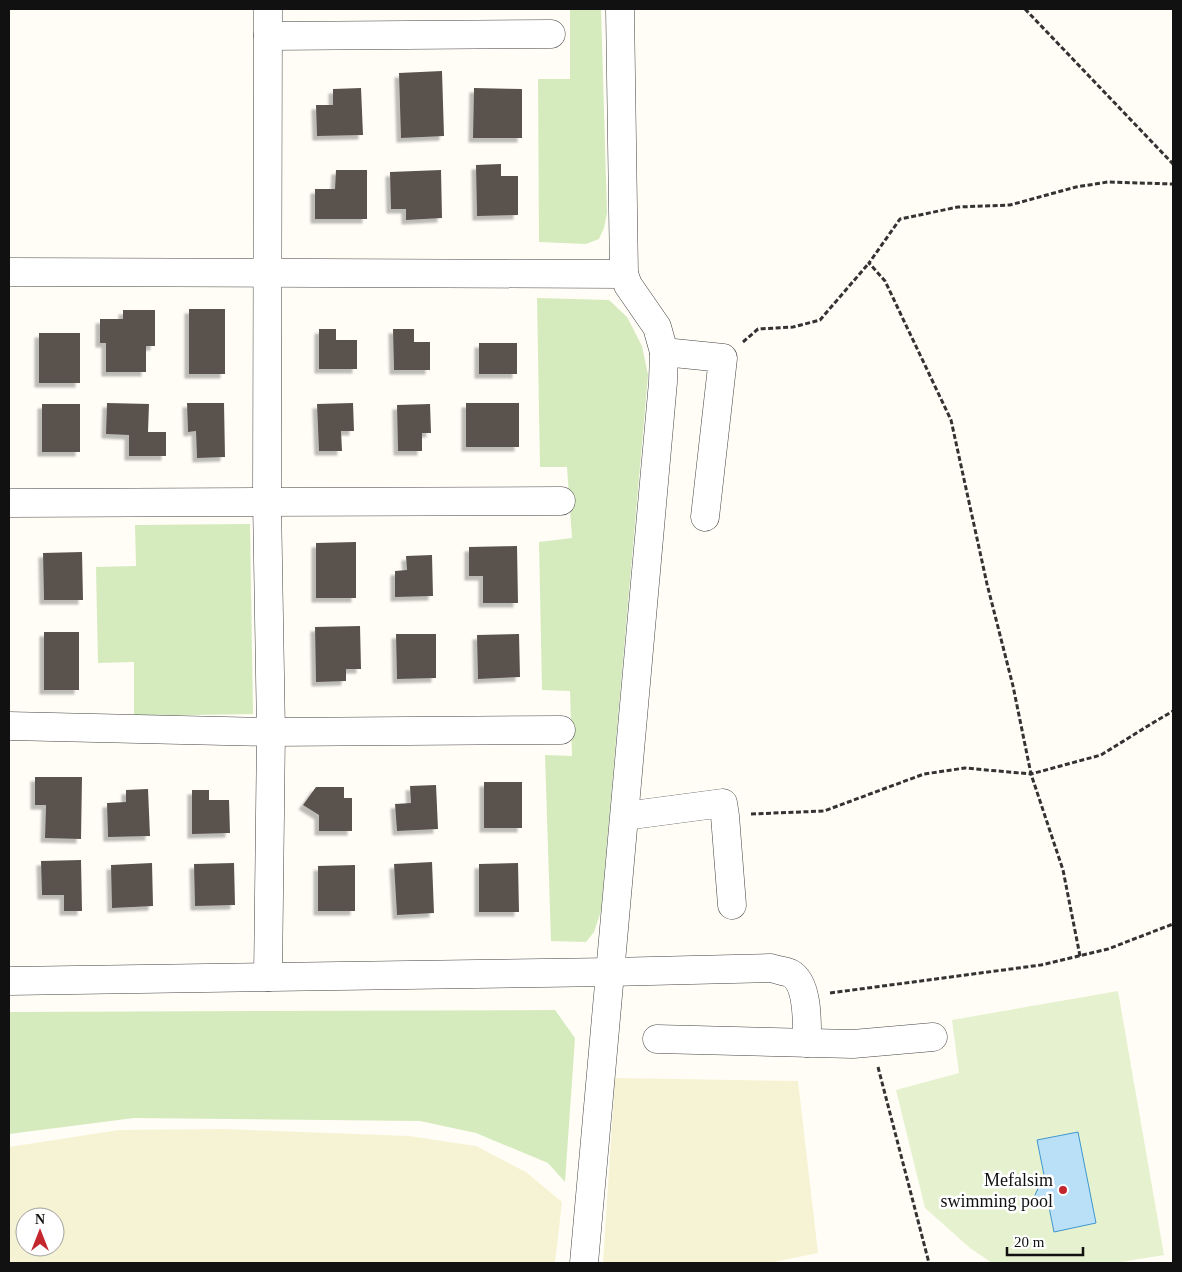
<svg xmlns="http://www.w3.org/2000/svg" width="1182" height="1272" viewBox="0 0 1182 1272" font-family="'Times New Roman',serif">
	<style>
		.farmland { fill: #f6f3d4; fill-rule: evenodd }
		.green { fill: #d5ebbd }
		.pitch { fill: #e6f2cf }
		.water { fill: #b9e0f7; stroke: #3f96cf }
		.building { fill: #5a524d; filter: url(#shadow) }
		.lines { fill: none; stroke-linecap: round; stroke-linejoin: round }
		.minor-casing { stroke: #444; stroke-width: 29 }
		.path { stroke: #333; stroke-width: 3; stroke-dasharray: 5 2.5; stroke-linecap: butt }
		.minor { stroke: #fff; stroke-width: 28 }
		.poi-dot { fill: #c4262e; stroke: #fff; stroke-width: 2 }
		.labels { text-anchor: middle; stroke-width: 5; stroke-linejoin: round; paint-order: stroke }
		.poi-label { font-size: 18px; fill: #111; stroke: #fff; text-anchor: end }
	</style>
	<defs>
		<filter id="shadow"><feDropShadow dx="-4.5" dy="4.5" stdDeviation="1" flood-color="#0004"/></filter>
	</defs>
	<rect width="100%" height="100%" fill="#fffdf5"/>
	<g class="farmland">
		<polygon points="615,1078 798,1081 818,1253 769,1263 603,1263"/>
		<path d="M224,1129L409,1136L476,1146L526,1172L562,1202L555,1263H9V1147L119,1130ZM25,1217H55V1247H25Z"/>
	</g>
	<g class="green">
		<polygon points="570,9 601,9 607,213 604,228 599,239 586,244 539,242 538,79 570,79"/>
		<polygon points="537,298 609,300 627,317 642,346 648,375 601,911 594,932 586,942 551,941 545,755 572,756 570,691 542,690 539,542 572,538 567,467 540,467"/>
		<polygon points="250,524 253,714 134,716 134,662 98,663 96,567 136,566 135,525"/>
		<polygon points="555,1010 575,1038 565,1182 548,1163 476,1133 420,1121 134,1118 9,1134 9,1012"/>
	</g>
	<polygon class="pitch" points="1118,991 1164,1255 1115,1263 992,1263 970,1248 925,1208 896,1090 959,1073 952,1020"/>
	<polygon class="water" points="1078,1132 1096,1223 1054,1232 1049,1207 1031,1204 1044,1175 1037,1140"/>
	<g class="building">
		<polygon points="442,71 444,136 401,138 399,73"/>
		<polygon points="361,88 363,135 317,136 316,105 333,105 333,89"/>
		<polygon points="474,88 522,89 522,138 473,138"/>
		<polygon points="501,164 501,176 518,176 518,215 477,216 476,165"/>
		<polygon points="336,170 367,170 367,219 315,219 315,189 335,189"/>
		<polygon points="441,170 442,218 406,220 406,209 391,209 390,172"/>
		<rect x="189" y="309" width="36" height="65"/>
		<polygon points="123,310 155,310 155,346 146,346 146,372 106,372 106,343 100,343 100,319 123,319"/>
		<polygon points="319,329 336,329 336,340 357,340 357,369 319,369"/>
		<polygon points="393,329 414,329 414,342 430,342 430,370 394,370"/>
		<rect x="39" y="333" width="41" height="50"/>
		<rect x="479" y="343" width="38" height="31"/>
		<polygon points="107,403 149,404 148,432 166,432 166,456 129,456 129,435 106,434"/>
		<polygon points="187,403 224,403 225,457 197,458 196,431 188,432"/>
		<polygon points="353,403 354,431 341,431 342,451 319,451 317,404"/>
		<rect x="466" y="403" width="53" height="44"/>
		<rect x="42" y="404" width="38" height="48"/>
		<polygon points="430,404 431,433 422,433 422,451 398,451 397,405"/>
		<polygon points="356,542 356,598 316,598 316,543"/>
		<polygon points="517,546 518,603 483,603 483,576 469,576 469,547"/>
		<polygon points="82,552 83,600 44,600 43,553"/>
		<polygon points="432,555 433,596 395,597 395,571 407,570 406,556"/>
		<polygon points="360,626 361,669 346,669 346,681 316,682 315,627"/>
		<rect x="44" y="632" width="35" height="58"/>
		<polygon points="396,634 436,634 436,678 397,679"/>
		<polygon points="519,634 520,677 478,679 477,635"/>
		<polygon points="35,777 82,777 81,839 45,838 46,805 35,805"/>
		<rect x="484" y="782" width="38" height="46"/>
		<polygon points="436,785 438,829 397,831 395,804 411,803 410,786"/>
		<polygon points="316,787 344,787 344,798 352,798 352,831 319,831 319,815 303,805"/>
		<polygon points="148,789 150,836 108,837 107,803 126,802 126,790"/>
		<polygon points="192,790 209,790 209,800 229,800 230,833 192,834"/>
		<polygon points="81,860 82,911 64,911 64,895 42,895 41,861"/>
		<polygon points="432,862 434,913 397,915 394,864"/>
		<polygon points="152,863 153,906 112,908 111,865"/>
		<polygon points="234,863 235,905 195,906 194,864"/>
		<polygon points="518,863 519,912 479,912 479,864"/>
		<polygon points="355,865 355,911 318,911 318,866"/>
	</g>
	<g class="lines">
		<defs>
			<g id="minor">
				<polyline points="268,9 267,502 271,732 268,977"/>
				<polyline points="268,36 551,34"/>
				<polyline points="9,272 624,274"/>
				<polyline points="664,352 723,358 705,517"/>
				<polyline points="9,503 561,501"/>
				<polyline points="9,726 271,732 561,730"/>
				<polyline points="625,816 723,803 725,816 732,905"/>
				<path d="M9,981L610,972L771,968C777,970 784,971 790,973C809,983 807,1025 807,1043"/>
				<polyline points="657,1039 853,1044 933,1037"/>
				<polyline points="584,1263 663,382 664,352 657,327 628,285 624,274 620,9"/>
			</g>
		</defs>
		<use href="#minor" class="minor-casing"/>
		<g class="path">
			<polyline points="1025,9 1173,164"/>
			<polyline points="743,342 758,329 793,327 820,320 869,263"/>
			<polyline points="751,814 824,811 924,774 965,768 1031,774 1101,755 1151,724 1173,711"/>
			<polyline points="1080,956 1063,870 1031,774 1013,686 987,584 951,420 885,281 869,263 900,219 958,207 1010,205 1076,187 1108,182 1173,184"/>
			<polyline points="830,993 1041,965 1108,949 1173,924"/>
			<polyline points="878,1067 929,1263"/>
		</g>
		<use href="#minor" class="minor"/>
	</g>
	<circle class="poi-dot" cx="1063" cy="1190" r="5"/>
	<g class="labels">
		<g class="poi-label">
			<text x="1053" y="1186">Mefalsim<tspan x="1053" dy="21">swimming pool</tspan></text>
		</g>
	</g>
	<rect width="1182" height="1272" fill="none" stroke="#111111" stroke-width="20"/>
	<g transform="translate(40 1232)"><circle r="24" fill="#ffffff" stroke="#a0a0a0"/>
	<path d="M0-4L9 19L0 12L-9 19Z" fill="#c4262e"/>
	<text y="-8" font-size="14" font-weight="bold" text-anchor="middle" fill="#111111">N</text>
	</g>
	<path d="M1007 1247v8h76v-8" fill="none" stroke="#111111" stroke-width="2.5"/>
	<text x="1014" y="1247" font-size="15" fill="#111111" stroke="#ffffff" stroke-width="4" paint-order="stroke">20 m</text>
</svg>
